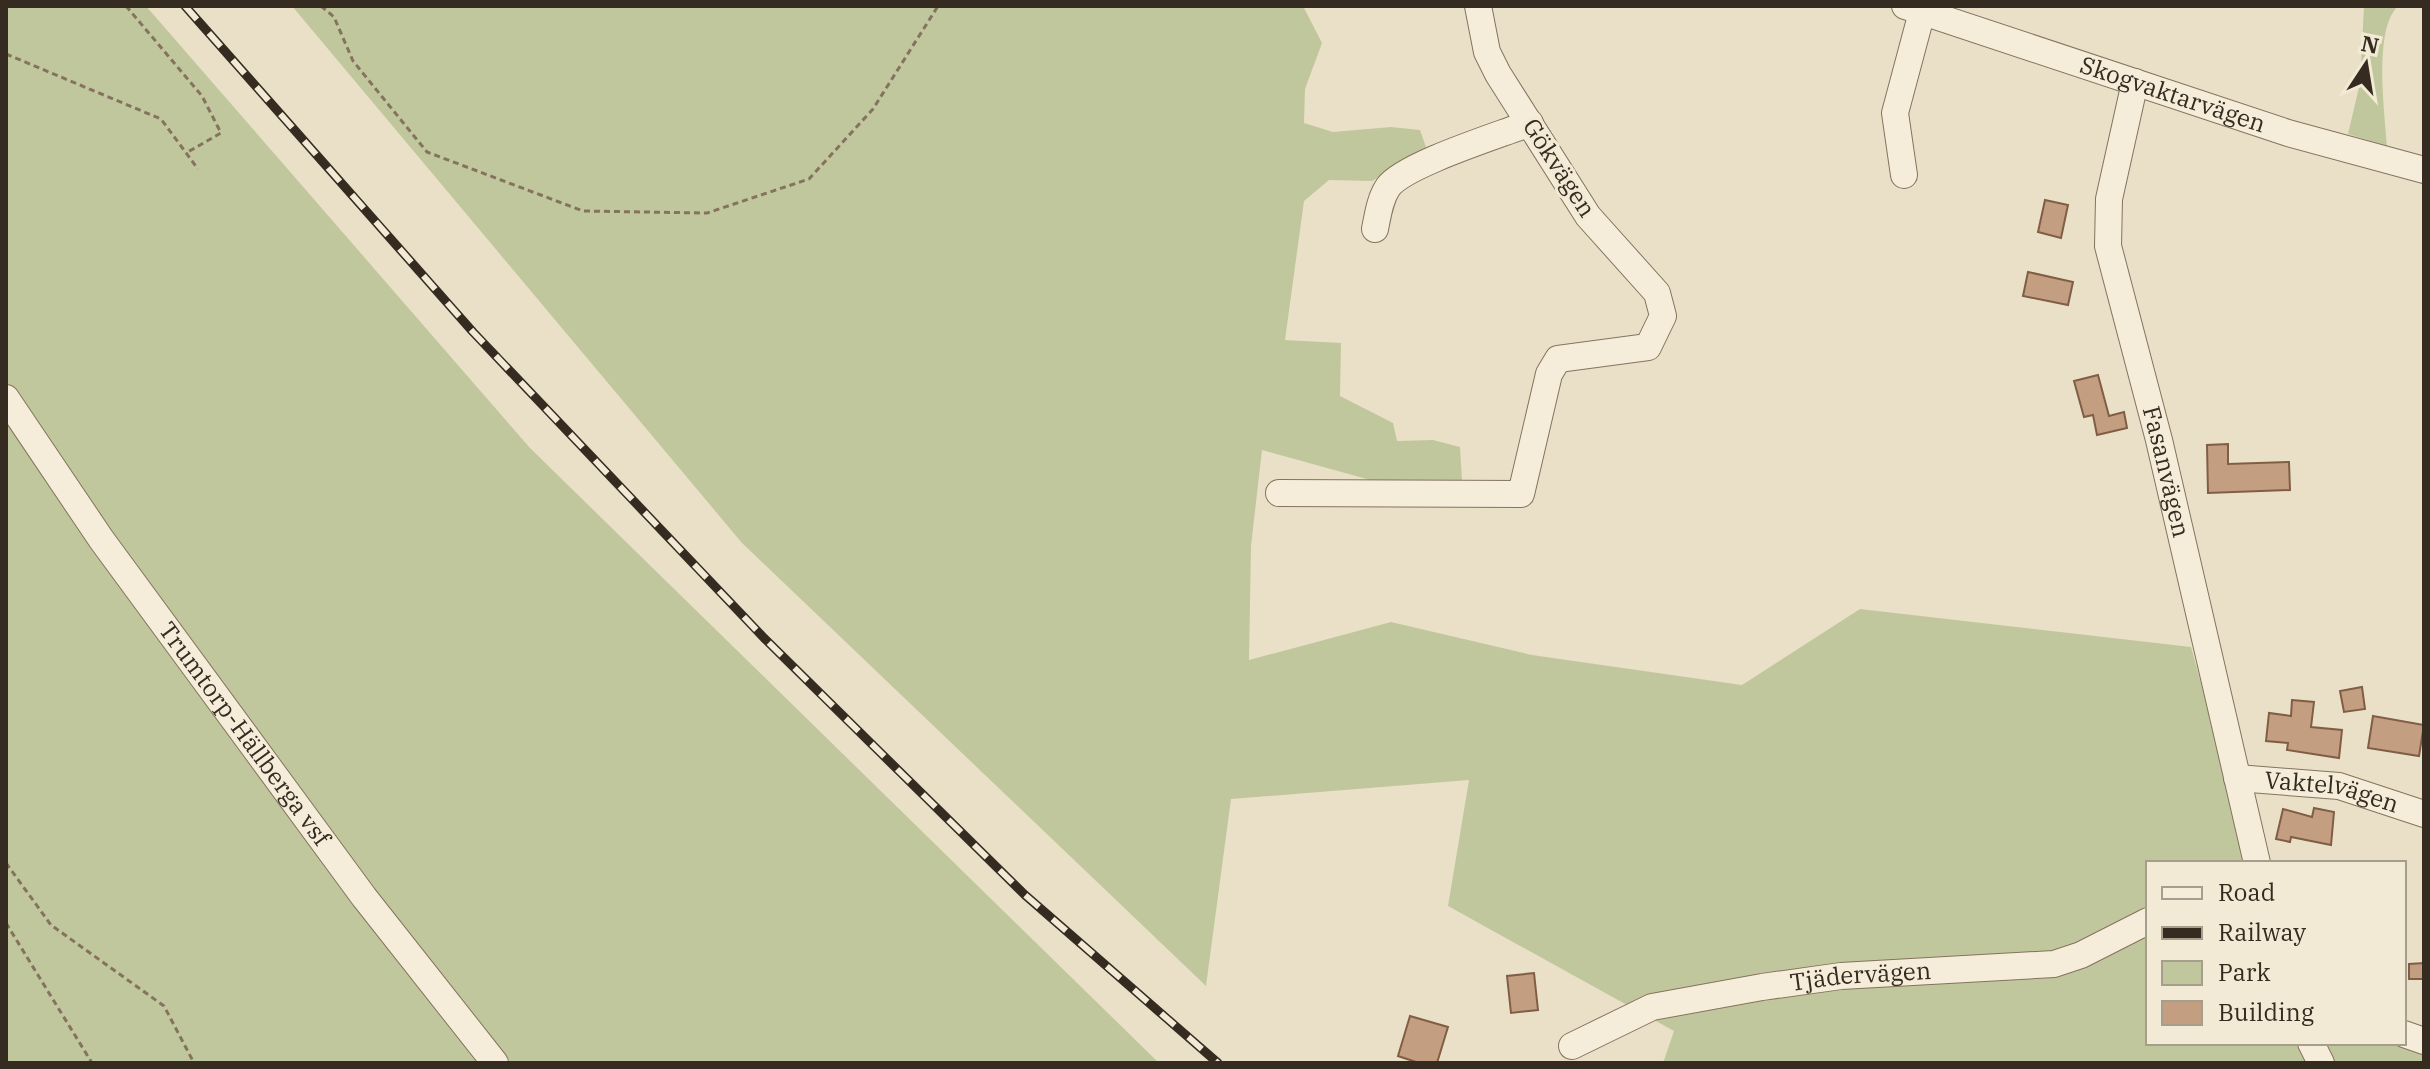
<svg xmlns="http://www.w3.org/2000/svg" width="2430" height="1069" viewBox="0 0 2430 1069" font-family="'IBM Plex Serif',serif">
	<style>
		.green { fill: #c1c79c }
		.building { fill: #c49e80; stroke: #805e46; stroke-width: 2 }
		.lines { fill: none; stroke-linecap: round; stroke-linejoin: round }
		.minor-casing { stroke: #84735e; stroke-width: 28 }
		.path { stroke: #84735e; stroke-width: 3; stroke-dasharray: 6 4; stroke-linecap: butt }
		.minor { stroke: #f5edd9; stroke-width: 26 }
		.rail-casing { stroke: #352b20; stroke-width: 9 }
		.rail { stroke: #f2ead5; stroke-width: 6; stroke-dasharray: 18; stroke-linecap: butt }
		.labels { text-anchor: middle; stroke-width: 6; stroke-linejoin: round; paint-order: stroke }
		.street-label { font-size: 24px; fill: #352b20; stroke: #f2ead5 }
	</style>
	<rect width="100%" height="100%" fill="#eae0c7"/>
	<g class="green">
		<polygon points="6,6 146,6 530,448 1159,1063 6,1063"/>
		<polygon points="292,6 1303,6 1322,43 1305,89 1304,123 1333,132 1391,127 1420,130 1427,150 1372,181 1329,180 1304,201 1285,340 1341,343 1340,396 1393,423 1397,441 1433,440 1460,447 1462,480 1458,486 1392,486 1262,450 1251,546 1249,660 1391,622 1532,655 1742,685 1860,609 2191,647 2251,863 2148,863 2148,1043 2310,1043 2320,1063 1663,1063 1674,1031 1448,906 1469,780 1231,799 1206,986 742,543"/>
		<path d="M2364,6H2398C2373,30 2385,112 2387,146L2348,134L2360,83Z"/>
		<polygon points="2424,1041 2424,1063 2324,1063 2314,1043"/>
	</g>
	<g class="building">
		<polygon points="2045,200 2068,205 2061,238 2038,232"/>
		<polygon points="2028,272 2073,282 2068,305 2023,296"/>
		<polygon points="2098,375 2109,416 2124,412 2127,428 2097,435 2093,415 2084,417 2074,381"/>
		<polygon points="2228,444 2228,464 2289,462 2290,490 2208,493 2207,445"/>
		<polygon points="2362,687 2365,709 2344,712 2340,691"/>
		<polygon points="2292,700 2314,702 2311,727 2342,730 2339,758 2287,750 2288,743 2266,741 2269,713 2291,716"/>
		<polygon points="2373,716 2424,725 2419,756 2368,748"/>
		<polygon points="2314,808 2334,812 2331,845 2291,837 2290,842 2276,839 2283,809 2312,817"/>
		<polygon points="2424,963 2424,979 2409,979 2409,964"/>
		<polygon points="1534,973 1538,1010 1511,1013 1507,976"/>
		<polygon points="1410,1016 1448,1027 1437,1063 1419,1063 1398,1056"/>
	</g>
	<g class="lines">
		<defs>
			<g id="minor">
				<path id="s1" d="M1905,6L2288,133L2424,170"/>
				<path id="s2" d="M2135,82L2109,199L2108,246L2159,440L2257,863"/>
				<polyline points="1904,175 1895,113 1922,12"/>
				<path d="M1375,229C1378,214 1380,199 1388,187C1405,164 1500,135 1530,123"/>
				<path id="s3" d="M6,398L101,539L364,897L495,1063"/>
				<polyline points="1279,493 1521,494 1549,374 1558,359 1648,347 1663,316 1657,293 1588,216 1498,74 1487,52 1478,6"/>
				<path id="s4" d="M2237,778L2339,786L2424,814"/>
				<polyline points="2404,1034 2424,1041"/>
				<polyline points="2311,1043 2321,1063"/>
				<path id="s5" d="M1572,1046L1652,1007L1762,987L1841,976L2054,964L2081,955L2148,921"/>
			</g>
		</defs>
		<use href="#minor" class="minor-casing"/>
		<g class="path">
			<polyline points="126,6 202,96 221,133 186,153"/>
			<polyline points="321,6 334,17 353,61 427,152 583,211 707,213 809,179 873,109 938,6"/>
			<polyline points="6,54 161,119 198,169"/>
			<polyline points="6,863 51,925 164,1006 194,1063"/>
			<polyline points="6,923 92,1063"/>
		</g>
		<use href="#minor" class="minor"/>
		<defs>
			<polyline id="rail" points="185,6 473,332 764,638 1025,895 1218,1063"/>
		</defs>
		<use href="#rail" class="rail-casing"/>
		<use href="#rail" class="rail"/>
	</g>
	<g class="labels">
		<g class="street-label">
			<text dy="8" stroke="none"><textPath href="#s1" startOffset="282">Skogvaktarvägen</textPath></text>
			<text transform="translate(1559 168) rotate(57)" y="8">Gökvägen</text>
			<text dy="8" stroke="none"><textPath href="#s2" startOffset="400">Fasanvägen</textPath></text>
			<text dy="8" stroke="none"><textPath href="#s3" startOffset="412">Trumtorp-Hällberga vsf</textPath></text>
			<text dy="8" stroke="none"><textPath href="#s4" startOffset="96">Vaktelvägen</textPath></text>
			<text dy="8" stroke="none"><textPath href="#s5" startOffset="300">Tjädervägen</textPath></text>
		</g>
	</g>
	<rect width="2430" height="1069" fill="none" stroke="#352b20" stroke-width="16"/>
	<rect x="2146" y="861" width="260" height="184" fill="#f2ead5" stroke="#a69e8d" stroke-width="2"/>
	<rect x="2162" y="887" width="40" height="12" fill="#f5edd9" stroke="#a69e8d" stroke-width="2"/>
	<text x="2218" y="901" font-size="24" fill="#352b20">Road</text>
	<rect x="2162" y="927" width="40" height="12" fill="#352b20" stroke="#a69e8d" stroke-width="2"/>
	<text x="2218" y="941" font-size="24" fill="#352b20">Railway</text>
	<rect x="2162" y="961" width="40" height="24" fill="#c1c79c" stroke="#a69e8d" stroke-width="2"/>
	<text x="2218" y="981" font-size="24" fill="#352b20">Park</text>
	<rect x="2162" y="1001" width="40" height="24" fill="#c49e80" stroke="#a69e8d" stroke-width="2"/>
	<text x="2218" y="1021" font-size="24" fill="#352b20">Building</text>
	<g transform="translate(2366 64) rotate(12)" stroke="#f2ead5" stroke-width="6" paint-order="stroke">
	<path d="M0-6L14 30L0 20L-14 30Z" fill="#352b20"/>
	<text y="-12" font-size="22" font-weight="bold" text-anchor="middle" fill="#352b20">N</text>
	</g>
</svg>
